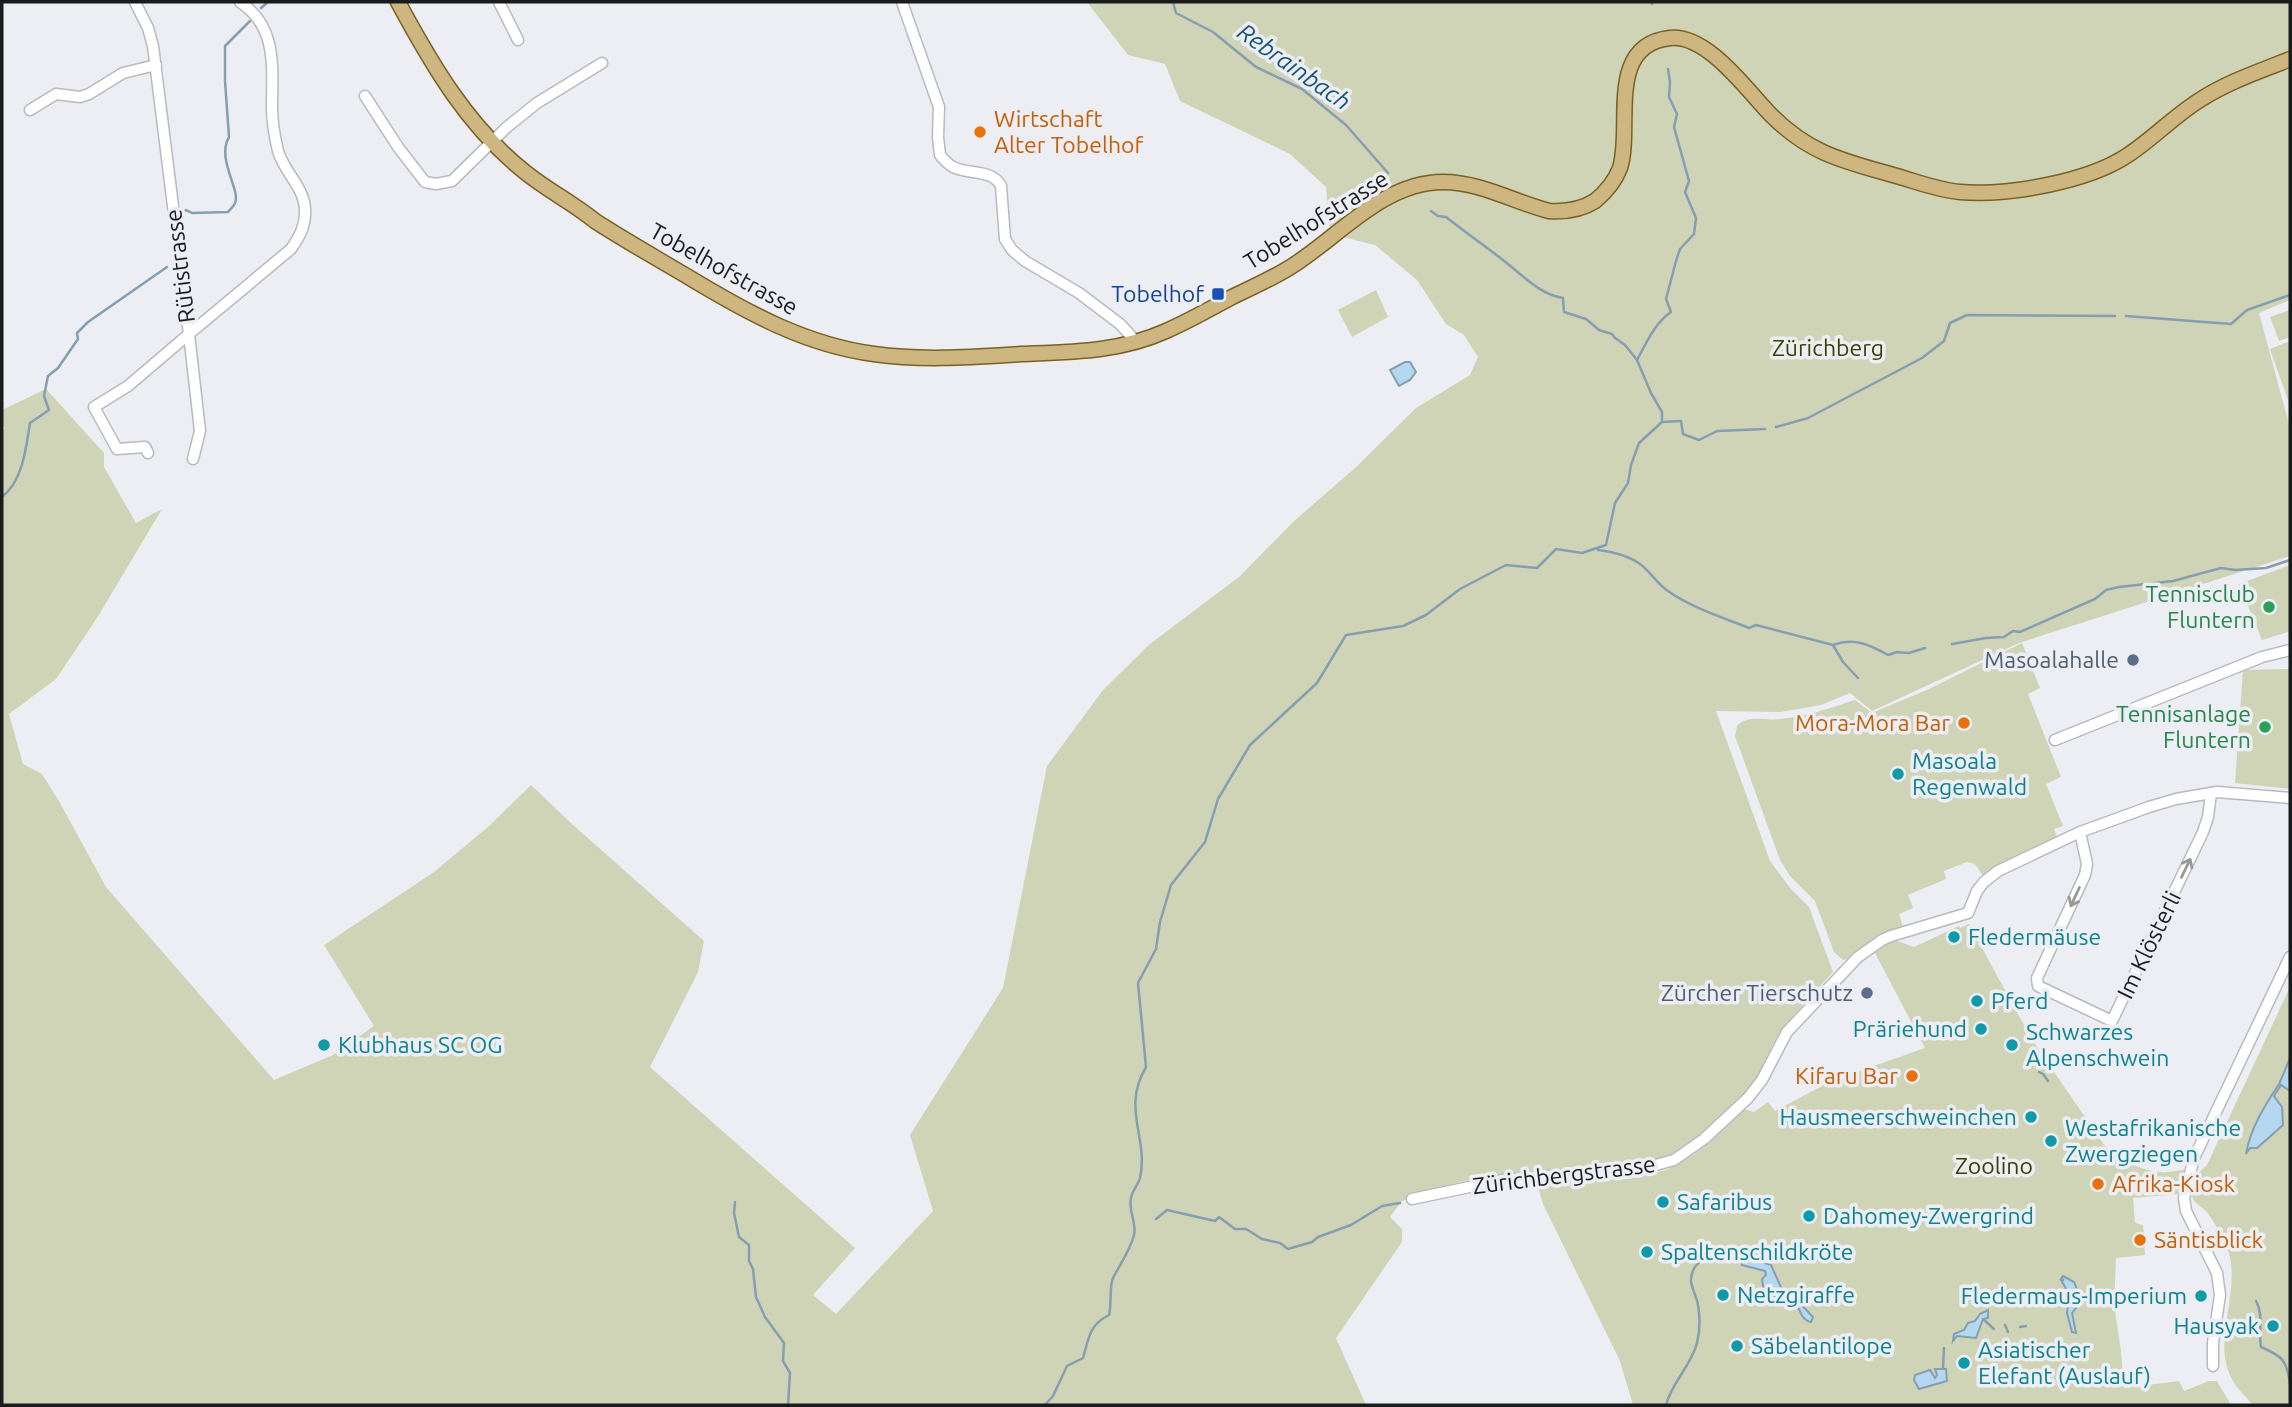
<svg xmlns="http://www.w3.org/2000/svg" width="2292" height="1407" viewBox="0 0 2292 1407" font-family="Ubuntu,sans-serif">
	<style>
		.green { fill: #cfd4b7 }
		.water { fill: #b3d8ef; stroke: #859fb0; stroke-width: 2 }
		.lines { fill: none; stroke-linecap: round; stroke-linejoin: round }
		.stream { stroke: #859fb0; stroke-width: 2.5 }
		.minor-casing { stroke: #b8bac0; stroke-width: 13 }
		.major-casing { stroke: #796125; stroke-width: 17 }
		.minor { stroke: #fff; stroke-width: 10 }
		.major { stroke: #cdb67f; stroke-width: 14 }
		.oneway { stroke: #989899 }
		.food-dot { fill: #e8710a; stroke: #eceef4; stroke-width: 2.5 }
		.transit-dot { fill: #1a4fb4; stroke: #eceef4; stroke-width: 2.5 }
		.leisure-dot { fill: #2e9e5b; stroke: #eceef4; stroke-width: 2.5 }
		.service-dot { fill: #5c6f8a; stroke: #eceef4; stroke-width: 2.5 }
		.culture-dot { fill: #0f9aa8; stroke: #eceef4; stroke-width: 2.5 }
		.labels { text-anchor: middle; stroke-width: 7; stroke-linejoin: round; paint-order: stroke }
		.food-label { font-size: 23px; fill: #c56008; stroke: #eceef4; text-anchor: start }
		.street-label { font-size: 23px; fill: #1a1b1d; stroke: #eceef4 }
		.transit-label { font-size: 23px; fill: #164399; stroke: #eceef4; text-anchor: end }
		.park-label { font-size: 23px; fill: #3a4000; stroke: #eceef4 }
		.leisure-label { font-size: 23px; fill: #27864d; stroke: #eceef4; text-anchor: end }
		.service-label { font-size: 23px; fill: #4e5e75; stroke: #eceef4; text-anchor: end }
		.culture-label { font-size: 23px; fill: #0d838f; stroke: #eceef4; text-anchor: start }
		.water-label { font-size: 24px; font-style: italic; fill: #175576; stroke: #eceef4 }
	</style>
	<rect width="100%" height="100%" fill="#eceef4"/>
	<g class="green">
		<polygon points="1087,2 2290,2 2290,300 2259,313 2290,428 2290,556 2019,643 1872,711 1850,693 1821,705 1781,712 1716,711 1770,861 1790,888 1809,907 1833,972 1784,1026 1773,1044 1754,1084 1722,1117 1691,1143 1672,1156 1654,1162 1464,1181 1417,1193 1401,1202 1390,1217 1402,1229 1402,1242 1336,1338 1366,1405 2,1405 2,432 5,428 2,424 2,410 46,389 104,453 104,467 136,523 162,509 97,618 56,679 9,714 23,764 42,774 60,803 106,887 274,1080 333,1055 374,1026 324,945 434,872 488,827 531,785 572,824 704,941 698,972 650,1067 855,1248 813,1295 836,1314 933,1211 910,1135 1003,988 1047,766 1103,690 1150,644 1239,577 1293,522 1355,468 1416,408 1470,375 1478,357 1464,335 1446,324 1417,280 1375,245 1330,234 1326,187 1290,154 1180,101 1165,64 1128,55"/>
		<polygon points="1376,290 1388,317 1352,337 1338,310"/>
		<polygon points="2290,310 2290,337 2279,341 2270,317"/>
		<polygon points="2290,341 2290,406 2270,349"/>
		<polygon points="2290,565 2290,637 2288,632 2262,640 2239,584"/>
		<path d="M2022,643L2040,688L2028,694L2061,777L2046,784L2063,826L2054,829L2057,837L1992,869L1983,876L1975,864L1967,862L1944,871L1946,879L1908,895L1913,908L1899,914L1903,927L1887,931L1890,941L1895,940L1914,947L1959,926L1960,928L1969,924L2031,1038L2104,1145C2120,1159 2140,1171 2161,1172C2170,1173 2177,1170 2185,1170L2184,1174L2197,1177L2199,1172L2207,1165L2290,987V1405H2253C2244,1395 2232,1384 2228,1370C2215,1335 2241,1287 2228,1250C2224,1239 2214,1222 2207,1212C2201,1206 2195,1204 2192,1197L2180,1194L2133,1198L2135,1223L2143,1225L2145,1255L2116,1258L2114,1304L2121,1351L2124,1388L2179,1381L2184,1391L2209,1381H2217L2231,1405H1633L1620,1361L1543,1204L1537,1184C1578,1180 1641,1183 1677,1165C1703,1151 1723,1130 1744,1109L1754,1112L1768,1102L1775,1111L1831,1081L1925,1048L1874,951L1883,945L1879,936L1853,957L1843,960L1834,952L1815,901L1790,876L1780,860L1735,736L1737,726C1748,714 1764,721 1779,719C1805,717 1831,708 1855,700L1872,713L1929,689Z"/>
		<polygon points="2290,669 2290,789 2235,783 2243,670"/>
	</g>
	<g class="water">
		<polygon points="1405,362 1410,362 1416,372 1410,380 1399,386 1390,370"/>
		<path d="M2290,1058L2289,1076L2290,1091L2281,1085L2274,1096L2282,1107L2283,1125L2257,1148H2250L2246,1154C2250,1129 2265,1105 2279,1084C2283,1076 2286,1067 2290,1058Z"/>
		<path d="M1749,1258L1771,1265L1784,1294L1798,1301L1813,1317L1811,1322C1804,1321 1801,1315 1799,1309L1773,1295L1763,1286L1762,1279L1766,1275L1765,1271L1742,1265V1263Z"/>
		<polygon points="2063,1276 2074,1282 2078,1292 2080,1303 2072,1313 2076,1333 2072,1332 2067,1313 2068,1304 2076,1303 2071,1301 2070,1294 2072,1293 2068,1292 2061,1280 2064,1280 2061,1279"/>
		<polygon points="1988,1310 1988,1318 1983,1319 1976,1338 1957,1336 1953,1341 1954,1334 1964,1330 1968,1323 1975,1321 1980,1314"/>
		<polygon points="1935,1369 1946,1369 1947,1381 1919,1389 1914,1380 1915,1375 1930,1370 1935,1378 1937,1375"/>
	</g>
	<g class="lines">
		<g class="stream">
			<polyline points="1173,2 1176,13 1213,32 1256,67 1302,89 1346,125 1388,173"/>
			<polyline points="1651,2 1652,4"/>
			<polyline points="261,8 268,2"/>
			<path d="M181,213L186,210L192,213L228,212C230,209 234,207 235,203C241,190 216,159 229,137L225,81V46L250,21"/>
			<polyline points="2126,316 2231,324 2247,310 2290,295"/>
			<path d="M1637,360C1647,342 1654,324 1671,312L1666,299L1676,261L1680,249L1694,234L1696,218L1685,192L1689,181L1674,127L1677,114L1669,97L1670,82L1668,69"/>
			<polyline points="1662,422 1681,421 1683,434 1699,440 1717,431 1765,429"/>
			<polyline points="1776,427 1808,418 1922,358 1944,341 1950,323 1967,315 2115,316"/>
			<path d="M2,497C23,481 26,448 30,423L49,410L44,396L48,376L58,368L78,339L77,333L88,322L167,267"/>
			<path d="M1598,550C1613,552 1628,555 1640,564C1650,571 1657,584 1668,591C1692,608 1722,617 1749,628L1756,625L1833,645C1854,637 1870,645 1888,655L1897,652L1909,653L1925,648"/>
			<polyline points="1952,644 1986,638 2004,637 2013,631 2020,632 2095,599 2106,590 2119,587 2173,581 2221,568 2235,570 2266,568 2290,560"/>
			<polyline points="1833,645 1843,662 1858,678"/>
			<polyline points="2039,1072 2043,1074 2048,1081"/>
			<polyline points="735,1202 734,1213 739,1237 749,1245 749,1261 753,1269 756,1297 765,1317 784,1343 783,1361 790,1373 788,1405"/>
			<polyline points="1156,1219 1167,1210 1215,1221 1219,1217 1235,1229 1246,1229 1262,1239 1280,1243 1288,1249 1312,1242 1318,1237 1351,1225 1382,1206 1400,1203"/>
			<path d="M2256,1301C2264,1315 2258,1331 2261,1347C2282,1356 2287,1360 2290,1384"/>
			<polyline points="1983,1319 1994,1329"/>
			<polyline points="2005,1325 2008,1332"/>
			<polyline points="2020,1327 2026,1326"/>
			<polyline points="1943,1369 1944,1348"/>
			<path d="M1045,1405L1053,1396L1067,1366L1083,1358C1089,1338 1089,1325 1109,1315C1112,1304 1109,1286 1113,1278C1120,1264 1130,1251 1134,1235C1137,1224 1128,1210 1131,1198C1132,1191 1138,1185 1140,1178C1149,1138 1121,1109 1146,1067L1138,983L1156,949L1160,922L1171,885L1205,842L1218,799L1250,745L1317,683L1346,635L1403,626L1426,615L1460,589L1506,565L1537,568L1556,549L1582,553L1606,545L1615,503L1628,483L1631,465L1639,443L1662,422V412L1651,393L1637,360L1625,345L1615,338L1612,334L1599,330L1586,319L1564,312L1563,298C1542,295 1525,278 1508,264C1488,248 1466,233 1446,217L1438,216L1431,211"/>
			<path d="M1666,1405C1672,1382 1691,1366 1697,1343C1700,1331 1700,1317 1698,1305C1697,1297 1691,1288 1691,1280C1692,1260 1710,1254 1726,1258"/>
		</g>
		<defs>
			<g id="minor">
				<polyline points="135,2 148,28 153,46 189,334 128,386 94,407 117,449 145,447 148,453"/>
				<polyline points="499,2 518,40"/>
				<path d="M902,2L939,107L938,137L940,155C944,160 948,164 953,167C969,175 993,169 1001,186L1005,239L1012,250L1025,261L1079,293L1120,324L1131,336L1134,343"/>
				<polyline points="365,96 398,147 425,182 436,184 452,181 507,127 537,103 602,63"/>
				<polyline points="30,110 56,94 80,97 89,94 123,73 156,65"/>
				<path d="M193,459L200,431L189,334L291,249C300,236 306,225 305,209C304,187 284,172 278,151C275,138 272,123 272,109C272,68 278,27 240,2"/>
				<polyline points="2055,740 2262,657 2290,650"/>
				<polyline points="2080,832 2087,864 2085,875 2037,978 2038,986 2112,1021 2203,832 2208,817 2211,793"/>
				<polyline points="1412,1199 1503,1180 1641,1169 1674,1160 1704,1139 1748,1098 1762,1080 1787,1032 1858,957 1882,940 1891,936 1968,913 1977,891 1984,882 1998,871 2080,832 2149,807 2176,799 2217,792 2290,798"/>
				<polyline points="2213,1366 2213,1343 2220,1295 2217,1273 2186,1211 2184,1198 2194,1158 2290,957"/>
			</g>
			<path id="major" d="M398,2C432,65 468,127 525,172C547,190 573,203 595,221C626,241 658,259 690,278C748,313 806,345 874,354C923,361 973,357 1021,354C1071,352 1120,352 1166,331C1189,321 1210,309 1232,297C1251,288 1271,279 1289,268C1337,239 1382,182 1443,182C1480,182 1514,202 1549,211C1566,212 1581,210 1595,201C1606,192 1615,181 1620,168C1633,127 1605,45 1670,38C1708,34 1748,92 1772,116C1810,154 1844,161 1893,175C1915,181 1937,190 1960,192C2007,196 2088,182 2128,155C2154,138 2176,114 2203,98C2230,81 2261,71 2290,59"/>
		</defs>
		<use href="#minor" class="minor-casing"/>
		<use href="#major" class="major-casing"/>
		<use href="#minor" class="minor"/>
		<use href="#major" class="major"/>
	</g>
	<defs><path id="oneway-shaft" d="M-6 0H5M1.5-3L5.5 0L1.5 3" fill="none" stroke-width="1.6" stroke-linecap="round" stroke-linejoin="round" transform="scale(1.75)"/></defs>
	<g class="oneway">
		<use href="#oneway-shaft" transform="translate(2186 868) rotate(-64)"/>
		<use href="#oneway-shaft" transform="translate(2075 897) rotate(115)"/>
	</g>
	<g class="food-dot">
		<circle cx="980" cy="132" r="7"/>
		<circle cx="1964" cy="723" r="7"/>
		<circle cx="1912" cy="1076" r="7"/>
		<circle cx="2098" cy="1184" r="7"/>
		<circle cx="2140" cy="1240" r="7"/>
	</g>
	<rect class="transit-dot" x="1211" y="287" width="14" height="14" rx="3.5"/>
	<g class="leisure-dot">
		<circle cx="2269" cy="607" r="7"/>
		<circle cx="2265" cy="727" r="7"/>
	</g>
	<g class="service-dot">
		<circle cx="2133" cy="660" r="7"/>
		<circle cx="1867" cy="993" r="7"/>
	</g>
	<g class="culture-dot">
		<circle cx="1898" cy="774" r="7"/>
		<circle cx="1954" cy="937" r="7"/>
		<circle cx="1977" cy="1001" r="7"/>
		<circle cx="1981" cy="1029" r="7"/>
		<circle cx="324" cy="1045" r="7"/>
		<circle cx="2012" cy="1045" r="7"/>
		<circle cx="2031" cy="1117" r="7"/>
		<circle cx="2051" cy="1141" r="7"/>
		<circle cx="1663" cy="1202" r="7"/>
		<circle cx="1809" cy="1216" r="7"/>
		<circle cx="1647" cy="1252" r="7"/>
		<circle cx="1723" cy="1295" r="7"/>
		<circle cx="2201" cy="1296" r="7"/>
		<circle cx="2273" cy="1326" r="7"/>
		<circle cx="1737" cy="1346" r="7"/>
		<circle cx="1964" cy="1363" r="7"/>
	</g>
	<g class="labels">
		<g class="food-label">
			<text x="994" y="127">Wirtschaft<tspan x="994" dy="26">Alter Tobelhof</tspan></text>
			<text x="1950" y="731" text-anchor="end">Mora-Mora Bar</text>
			<text x="1898" y="1084" text-anchor="end">Kifaru Bar</text>
			<text x="2112" y="1192">Afrika-Kiosk</text>
			<text x="2154" y="1248">Säntisblick</text>
		</g>
		<g class="street-label">
			<text transform="translate(1316 220) rotate(-32)" y="8">Tobelhofstrasse</text>
			<text transform="translate(180 266) rotate(-97)" y="8">Rütistrasse</text>
			<text transform="translate(724 269) rotate(29)" y="8">Tobelhofstrasse</text>
			<text transform="translate(2149 945) rotate(-64)" y="8">Im Klösterli</text>
			<text transform="translate(1564 1175) rotate(-7)" y="8">Zürichbergstrasse</text>
		</g>
		<g class="transit-label">
			<text x="1204" y="302">Tobelhof</text>
		</g>
		<g class="park-label">
			<text x="1828" y="356">Zürichberg</text>
			<text x="1994" y="1174">Zoolino</text>
		</g>
		<g class="leisure-label">
			<text x="2255" y="602">Tennisclub<tspan x="2255" dy="26">Fluntern</tspan></text>
			<text x="2251" y="722">Tennisanlage<tspan x="2251" dy="26">Fluntern</tspan></text>
		</g>
		<g class="service-label">
			<text x="2119" y="668">Masoalahalle</text>
			<text x="1853" y="1001">Zürcher Tierschutz</text>
		</g>
		<g class="culture-label">
			<text x="1912" y="769">Masoala<tspan x="1912" dy="26">Regenwald</tspan></text>
			<text x="1968" y="945">Fledermäuse</text>
			<text x="1991" y="1009">Pferd</text>
			<text x="1967" y="1037" text-anchor="end">Präriehund</text>
			<text x="2026" y="1040">Schwarzes<tspan x="2026" dy="26">Alpenschwein</tspan></text>
			<text x="338" y="1053">Klubhaus SC OG</text>
			<text x="2017" y="1125" text-anchor="end">Hausmeerschweinchen</text>
			<text x="2065" y="1136">Westafrikanische<tspan x="2065" dy="26">Zwergziegen</tspan></text>
			<text x="1677" y="1210">Safaribus</text>
			<text x="1823" y="1224">Dahomey-Zwergrind</text>
			<text x="1661" y="1260">Spaltenschildkröte</text>
			<text x="1737" y="1303">Netzgiraffe</text>
			<text x="2187" y="1304" text-anchor="end">Fledermaus-Imperium</text>
			<text x="2259" y="1334" text-anchor="end">Hausyak</text>
			<text x="1751" y="1354">Säbelantilope</text>
			<text x="1978" y="1358">Asiatischer<tspan x="1978" dy="26">Elefant (Auslauf)</tspan></text>
		</g>
		<g class="water-label">
			<text transform="translate(1294 67) rotate(35)" y="8">Rebrainbach</text>
		</g>
	</g>
	<rect width="2292" height="1407" fill="none" stroke="#1a1b1d" stroke-width="7"/>
</svg>
